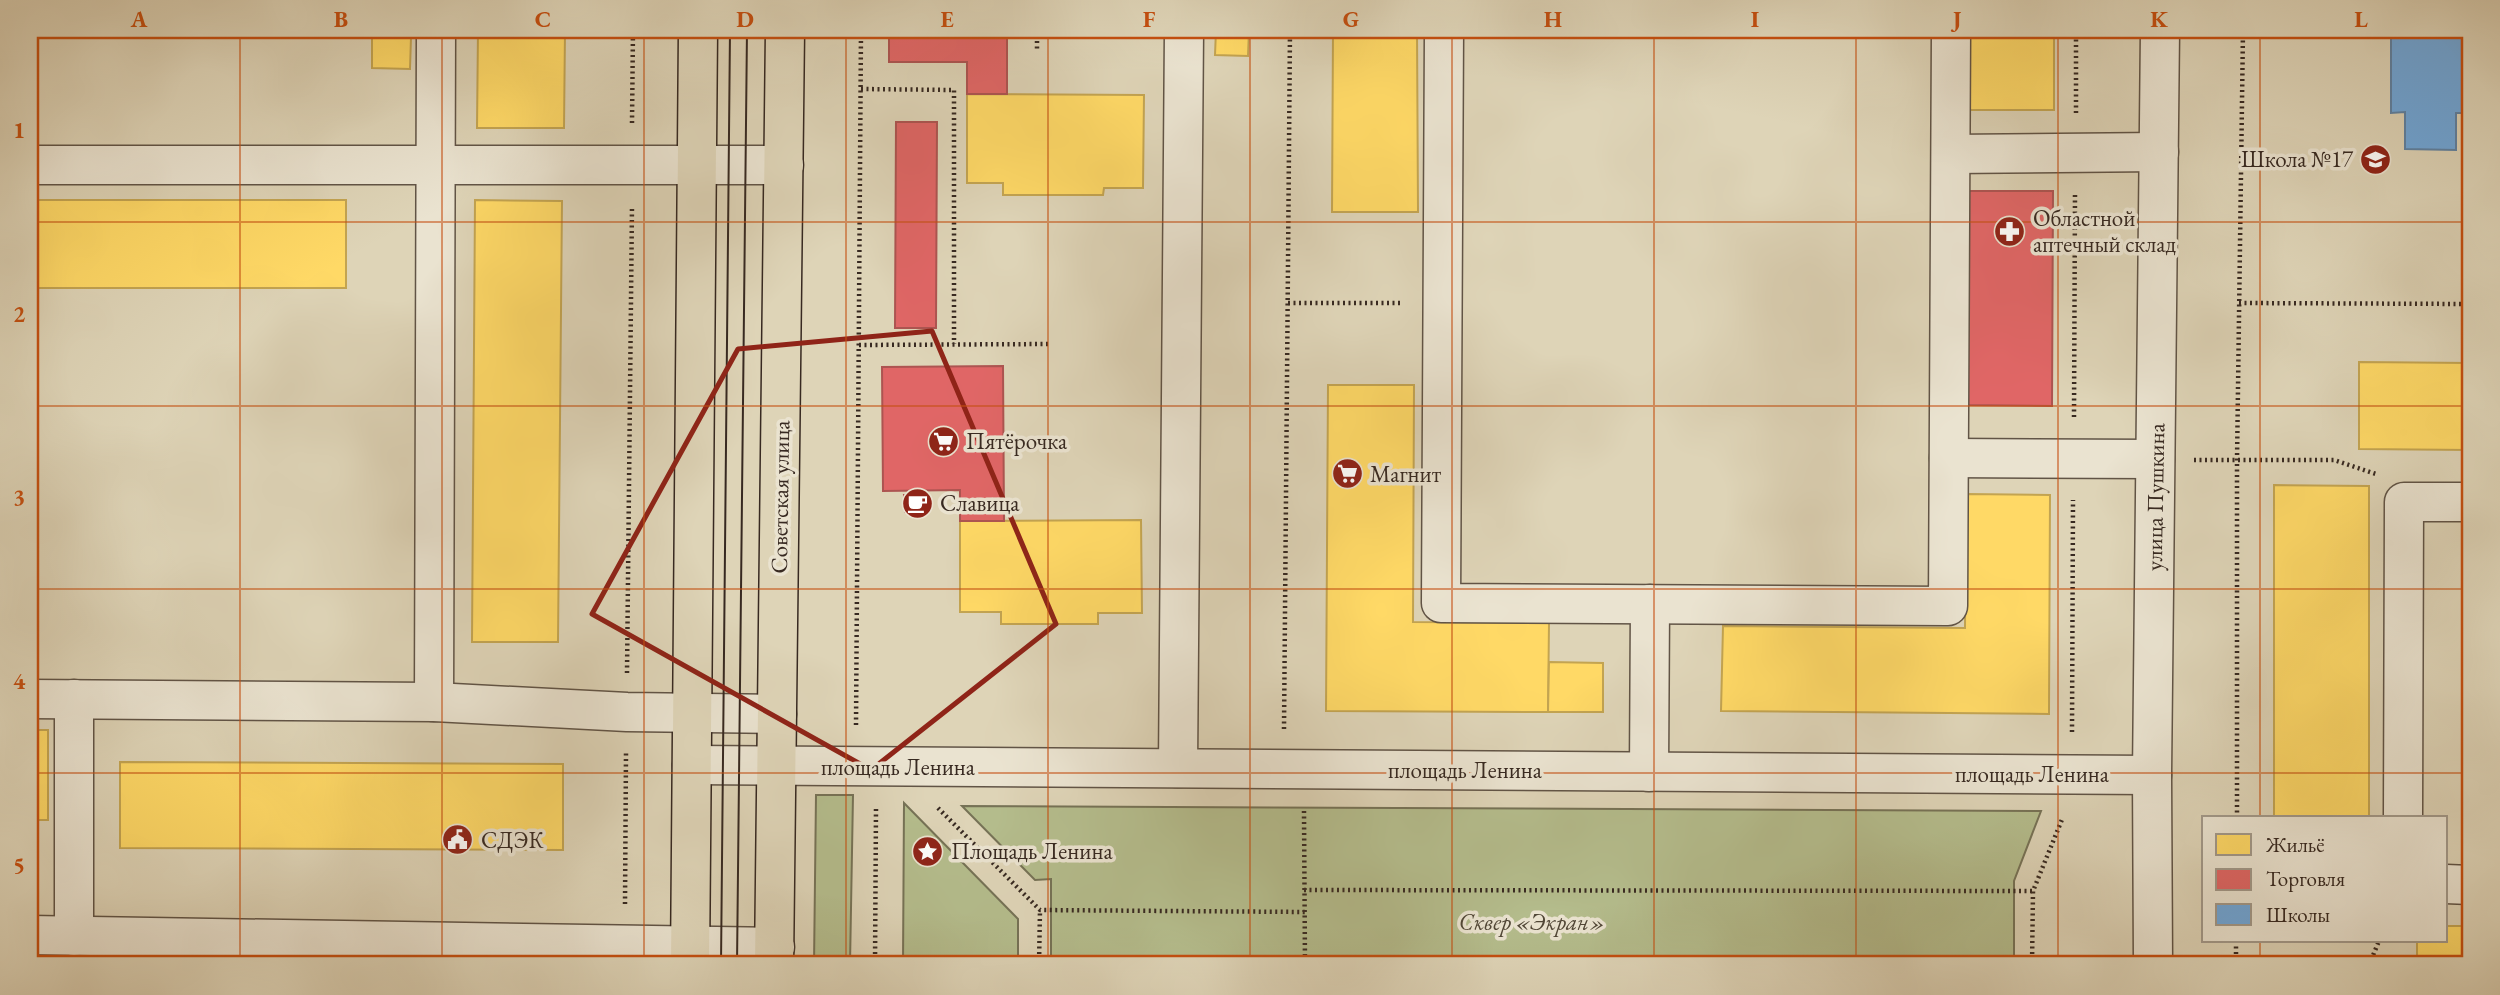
<svg xmlns="http://www.w3.org/2000/svg" width="2500" height="995" viewBox="0 0 2500 995" font-family="'EB Garamond',serif">
	<style>
		.green { fill: #b4bc8c; stroke: #767256; stroke-width: 2 }
		.homes { fill: #ffd966; stroke: #c3a451; stroke-width: 2 }
		.shops { fill: #e06666; stroke: #ad5451; stroke-width: 2 }
		.schools { fill: #6fa8dc; stroke: #5e82a4; stroke-width: 2 }
		.lines { fill: none; stroke-linecap: round; stroke-linejoin: round }
		.minor-casing { stroke: #615446; stroke-width: 41 }
		.major-casing { stroke: #372921; stroke-width: 41 }
		.path { stroke: #372921; stroke-width: 4.5; stroke-dasharray: 2 3.5; stroke-linecap: butt }
		.minor { stroke: #eae3d0; stroke-width: 38 }
		.major { stroke: #ded4b7; stroke-width: 38 }
		.tram { stroke: #372921; stroke-width: 2 }
		.marked { fill: none; stroke: #8f2418; stroke-width: 5; stroke-linejoin: round }
		.grid { fill: none; stroke: #c54f10; stroke-width: 2; stroke-opacity: 0.55 }
		.labels { text-anchor: middle; stroke-width: 7; stroke-linejoin: round; paint-order: stroke }
		.poi-label { font-size: 23px; fill: #372921; stroke: #eae3d0; text-anchor: start }
		.street-label { font-size: 23px; fill: #372921; stroke: #eae3d0 }
		.park-label { font-size: 23px; font-style: italic; fill: #504636; stroke: #eae3d0 }
		.neatline { fill: none; stroke: #c54f10; stroke-width: 2.5 }
		.grid-label { font-size: 23px; text-anchor: middle; font-weight: bold; fill: #c54f10 }
	</style>
	<rect width="100%" height="100%" fill="#ded4b7"/>
	<filter id="stains"><feTurbulence type="fractalNoise" baseFrequency=".00286" numOctaves="4"/><feColorMatrix values="0 0 0 0 .2 0 0 0 0 .09 0 0 0 0 .02 0 0 0 .5 -.17"/></filter>
	<radialGradient id="worn" r=".72"><stop offset=".6" stop-color="#630" stop-opacity="0"/><stop offset="1" stop-color="#630" stop-opacity=".3"/></radialGradient>
	<g class="green">
		<polygon points="816,795 853,795 850,965 814,965"/>
		<polygon points="904,803 1018,919 1018,965 903,965"/>
		<polygon points="962,806 2041,811 2014,881 2014,965 1051,965 1051,879 1035,880"/>
	</g>
	<g class="homes">
		<polygon points="478,30 565,30 564,128 477,128"/>
		<polygon points="1216,30 1249,30 1248,56 1215,55"/>
		<polygon points="1333,30 1417,30 1418,212 1332,212"/>
		<polygon points="1969,30 2054,30 2054,110 1968,110"/>
		<polygon points="372,37 411,37 410,69 372,68"/>
		<polygon points="967,94 1144,95 1143,188 1104,188 1103,195 1003,195 1003,183 967,183"/>
		<rect x="30" y="200" width="316" height="88"/>
		<polygon points="475,200 562,201 558,642 472,642"/>
		<polygon points="2359,362 2470,363 2470,450 2359,449"/>
		<polygon points="1328,385 1414,385 1413,622 1549,623 1548,712 1326,711"/>
		<polygon points="2274,485 2369,486 2369,818 2274,818"/>
		<polygon points="1966,494 2050,495 2049,714 1721,711 1723,626 1965,628"/>
		<polygon points="1141,520 1142,613 1098,613 1098,624 1001,624 1001,612 960,612 960,521"/>
		<polygon points="1549,662 1603,663 1603,712 1548,712"/>
		<rect x="30" y="730" width="18" height="90"/>
		<polygon points="120,762 563,764 563,850 120,848"/>
		<polygon points="2446,926 2470,926 2470,965 2417,965 2417,941 2446,941"/>
	</g>
	<g class="shops">
		<polygon points="889,30 1007,30 1007,94 967,94 967,62 889,62"/>
		<polygon points="896,122 937,122 936,328 895,328"/>
		<polygon points="1966,191 2053,191 2052,406 1964,405"/>
		<polygon points="1003,366 1004,521 960,521 960,490 883,491 882,367"/>
		<polygon points="904,495 929,495 930,511 905,512"/>
	</g>
	<polygon class="schools" points="2391,30 2470,30 2470,113 2456,113 2456,150 2405,149 2405,112 2391,113"/>
	<g class="lines">
		<defs>
			<g id="minor">
				<polyline points="1444,30 1441,603 1948,606 1951,30"/>
				<polyline points="1951,154 2159,152"/>
				<polyline points="30,165 784,165"/>
				<polyline points="1949,458 2155,459"/>
				<polyline points="30,699 434,702 627,712 777,714"/>
				<polyline points="74,699 74,936"/>
				<polyline points="434,702 436,30"/>
				<polyline points="692,765 2152,775"/>
				<polyline points="1178,768 1184,30"/>
				<polyline points="1649,772 1650,604"/>
				<polyline points="2403,818 2404,502 2470,502"/>
				<polyline points="2446,884 2470,885"/>
				<polyline points="30,935 775,947"/>
				<polyline points="2153,965 2152,775 2160,30"/>
			</g>
			<g id="major">
				<polyline points="690,965 698,30"/>
				<polyline points="774,965 785,30"/>
			</g>
		</defs>
		<use href="#minor" class="minor-casing"/>
		<use href="#major" class="major-casing"/>
		<g class="path">
			<polyline points="1037,30 1037,50"/>
			<polyline points="861,89 954,90 954,344"/>
			<polyline points="2076,113 2076,30"/>
			<polyline points="632,123 633,30"/>
			<polyline points="1288,303 1402,303"/>
			<polyline points="2239,303 2470,304"/>
			<polyline points="859,345 1050,344"/>
			<polyline points="2074,417 2075,195"/>
			<polyline points="2194,460 2334,460 2376,474"/>
			<polyline points="627,673 632,206"/>
			<polyline points="856,725 861,30"/>
			<polyline points="1284,729 1290,30"/>
			<polyline points="2072,732 2073,500"/>
			<polyline points="938,808 1040,910 1305,912"/>
			<polyline points="1304,811 1305,965"/>
			<polyline points="2237,818 2237,460 2243,30"/>
			<polyline points="1304,890 2033,891"/>
			<polyline points="625,904 626,752"/>
			<polyline points="875,965 876,808"/>
			<polyline points="1039,965 1040,910"/>
			<polyline points="2032,965 2033,891 2063,817"/>
			<polyline points="2236,965 2236,941"/>
			<polyline points="2369,965 2379,941"/>
		</g>
		<use href="#minor" class="minor"/>
		<use href="#major" class="major"/>
		<g class="tram">
			<polyline points="721,965 730,30"/>
			<polyline points="737,965 747,30"/>
		</g>
	</g>
	<path class="marked" d="M932,331L1056,624L871,770L592,614L738,349Z"/>
	<path class="grid" d="M240,30V965M442,30V965M644,30V965M846,30V965M1048,30V965M1250,30V965M1452,30V965M1654,30V965M1856,30V965M2058,30V965M2260,30V818M30,222H2470M30,406H2470M30,589H2470M30,773H2470M2260,941V965"/>
	<defs>
		<symbol id="school-disc" viewBox="-11 -11 22 22"><circle r="9.5" fill="#8f2418" stroke="#eae3d0"/><path d="M0-5L7-2L0 1L-7-2ZM-4 1L0 2.5L4 1V4Q0 6-4 4Z" fill="#fff"/></symbol>
		<symbol id="pharmacy-disc" viewBox="-11 -11 22 22"><circle r="9.5" fill="#8f2418" stroke="#eae3d0"/><path d="M-2-6h4v4h4v4h-4v4h-4v-4h-4v-4h4Z" fill="#fff"/></symbol>
		<symbol id="supermarket-disc" viewBox="-11 -11 22 22"><circle r="9.5" fill="#8f2418" stroke="#eae3d0"/><path d="M-6-5.5h2.5l.6 2H6L4.5 2H-2.5L-4.4-4H-6ZM-1.5 3.2a1.3 1.3 0 1 0 .1 0ZM3 3.2a1.3 1.3 0 1 0 .1 0Z" fill="#fff"/></symbol>
		<symbol id="cafe-disc" viewBox="-11 -11 22 22"><circle r="9.5" fill="#8f2418" stroke="#eae3d0"/><path d="M-5.5-4.5H6V0H3Q3 3.5 0 3.5H-2.5Q-5.5 3.5-5.5 0ZM3-3.2v2h1.7v-2ZM-6 4.5H4V6H-6Z" fill="#fff"/></symbol>
		<symbol id="civic-disc" viewBox="-11 -11 22 22"><circle r="9.5" fill="#8f2418" stroke="#eae3d0"/><path d="M-.6-6.5H3V-4.5H.6V-3L4-1V1h2V6H-6V1h2V-1L-.6-3ZM-1.2 2.5V6h2.4V2.5Z" fill="#fff"/></symbol>
		<symbol id="sight-disc" viewBox="-11 -11 22 22"><circle r="9.5" fill="#8f2418" stroke="#eae3d0"/><path d="M0-6L1.8-2.2L6-1.7L2.9 1.2L3.7 5.4L0 3.3L-3.7 5.4L-2.9 1.2L-6-1.7L-1.8-2.2Z" fill="#fff"/></symbol>
	</defs>
	<g fill-rule="evenodd">
		<use href="#school-disc" x="2358" y="142" width="35" height="35"/>
		<use href="#pharmacy-disc" x="1992" y="214" width="35" height="35"/>
		<use href="#supermarket-disc" x="926" y="424" width="35" height="35"/>
		<use href="#supermarket-disc" x="1330" y="456" width="35" height="35"/>
		<use href="#cafe-disc" x="900" y="486" width="35" height="35"/>
		<use href="#civic-disc" x="440" y="822" width="35" height="35"/>
		<use href="#sight-disc" x="910" y="834" width="35" height="35"/>
	</g>
	<g class="labels">
		<g class="poi-label">
			<text x="2353" y="167" text-anchor="end">Школа №17</text>
			<text x="2033" y="226">Областной<tspan x="2033" dy="26">аптечный склад</tspan></text>
			<text x="966" y="449">Пятёрочка</text>
			<text x="1370" y="482">Магнит</text>
			<text x="940" y="511">Славица</text>
			<text x="481" y="848">СДЭК</text>
			<text x="951" y="859">Площадь Ленина</text>
		</g>
		<g class="street-label">
			<text transform="translate(780 497) rotate(-89)" y="8">Советская улица</text>
			<text transform="translate(2155 497) rotate(-89)" y="8">улица Пушкина</text>
			<text x="898" y="775">площадь Ленина</text>
			<text x="1465" y="778">площадь Ленина</text>
			<text x="2032" y="782">площадь Ленина</text>
		</g>
		<g class="park-label">
			<text x="1532" y="930">Сквер «Экран»</text>
		</g>
	</g>
	<rect width="2500" height="995" fill="none" stroke="#ded4b7" stroke-width="77"/>
	<rect x="2202" y="816" width="245" height="126" fill="#eae3d0" stroke="#a2998a" stroke-width="2"/>
	<rect x="2216" y="834" width="35" height="21" fill="#ffd966" stroke="#a2998a" stroke-width="2"/>
	<text x="2266" y="852" font-size="21" fill="#372921">Жильё</text>
	<rect x="2216" y="869" width="35" height="21" fill="#e06666" stroke="#a2998a" stroke-width="2"/>
	<text x="2266" y="886" font-size="21" fill="#372921">Торговля</text>
	<rect x="2216" y="904" width="35" height="21" fill="#6fa8dc" stroke="#a2998a" stroke-width="2"/>
	<text x="2266" y="922" font-size="21" fill="#372921">Школы</text>
	<rect x="38" y="38" width="2424" height="918" class="neatline"/>
	<g class="grid-label">
		<text x="139" y="27">A</text>
		<text x="341" y="27">B</text>
		<text x="543" y="27">C</text>
		<text x="745" y="27">D</text>
		<text x="947" y="27">E</text>
		<text x="1149" y="27">F</text>
		<text x="1351" y="27">G</text>
		<text x="1553" y="27">H</text>
		<text x="1755" y="27">I</text>
		<text x="1957" y="27">J</text>
		<text x="2159" y="27">K</text>
		<text x="2361" y="27">L</text>
		<text x="19" y="138">1</text>
		<text x="19" y="322">2</text>
		<text x="19" y="505">3</text>
		<text x="19" y="689">4</text>
		<text x="19" y="873">5</text>
	</g>
	<rect width="100%" height="100%" filter="url(#stains)"/>
	<rect width="100%" height="100%" fill="url(#worn)"/>
</svg>
